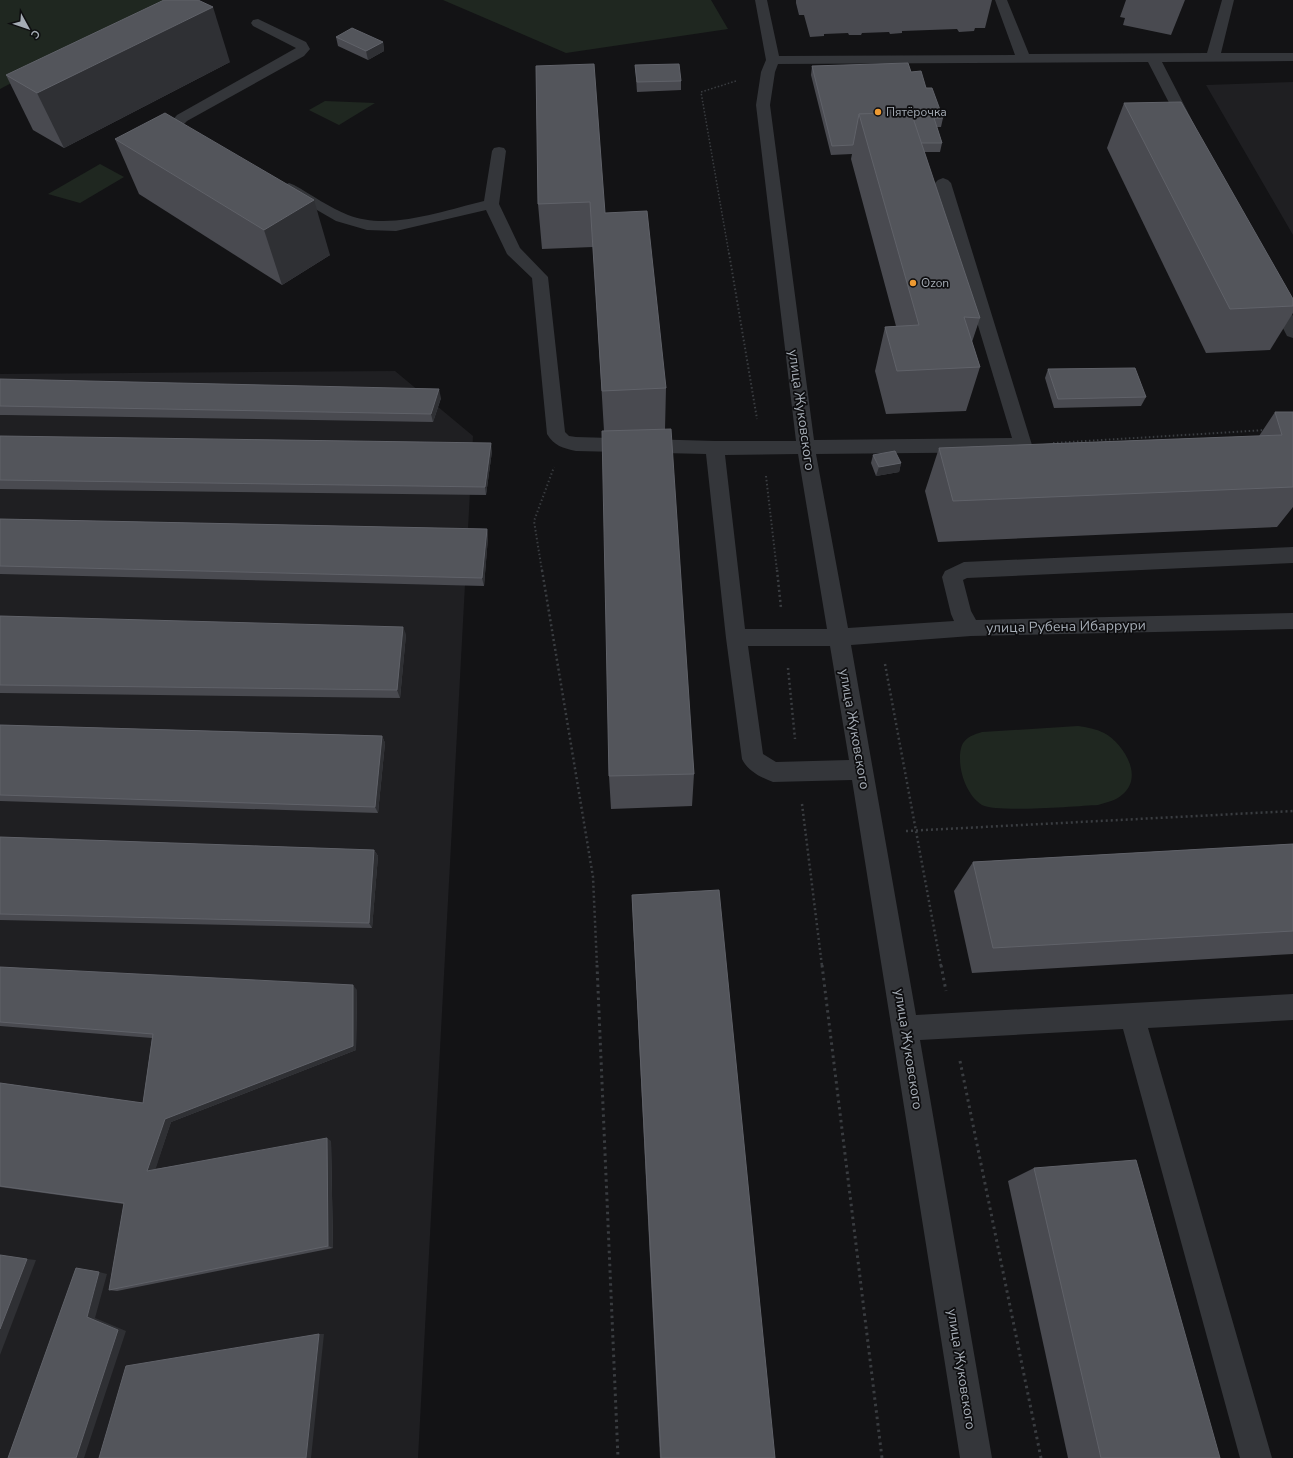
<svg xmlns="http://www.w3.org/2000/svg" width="1293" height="1458" viewBox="0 0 1293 1458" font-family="'Nunito Sans',sans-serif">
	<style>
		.built { fill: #1f1f22 }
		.green { fill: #1f2720 }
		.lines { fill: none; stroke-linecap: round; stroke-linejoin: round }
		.path-far3 { stroke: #3a3d41; stroke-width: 1.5; stroke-dasharray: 1.5 2; stroke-linecap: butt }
		.path-far2 { stroke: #3a3d41; stroke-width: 2; stroke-dasharray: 1.5 2.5; stroke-linecap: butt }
		.path-far1 { stroke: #3a3d41; stroke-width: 2.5; stroke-dasharray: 2 3; stroke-linecap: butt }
		.path { stroke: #3a3d41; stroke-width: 3; stroke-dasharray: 2.5 4; stroke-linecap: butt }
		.minor { fill: #34363a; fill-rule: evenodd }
		.wall { fill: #494a50 }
		.shaded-wall { fill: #2f3034 }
		.building { fill: #53555b; stroke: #606269 }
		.poi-dot { fill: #ee9a32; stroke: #0e0e10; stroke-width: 1.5 }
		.labels { text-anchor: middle; stroke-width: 3.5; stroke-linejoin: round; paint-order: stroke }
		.far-poi-label { font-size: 12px; fill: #a5acb5; stroke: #0e0e10; text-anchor: start }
		.street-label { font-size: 14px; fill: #a5acb5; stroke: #0e0e10 }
	</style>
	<rect width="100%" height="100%" fill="#131315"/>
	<g class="built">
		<polygon points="1293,82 1293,235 1206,85"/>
		<polygon points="395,371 473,436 418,1458 0,1458 0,374"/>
	</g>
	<g class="green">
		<polygon points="0,0 170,0 0,89"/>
		<polygon points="443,0 711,0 728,29 566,53"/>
		<polygon points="325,101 375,103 339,125 309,110"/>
		<polygon points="100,164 124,177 80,203 48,194"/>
		<path d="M1078,726C1087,727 1096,729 1104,733C1123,743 1144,776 1123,794C1116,801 1107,802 1098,805C1077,806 997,813 982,805C968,796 960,775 960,759C960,741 966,737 982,732Z"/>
	</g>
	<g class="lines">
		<polyline class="path-far3" points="729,254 701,92 736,81"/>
		<g class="path-far2">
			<polyline points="729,253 757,419"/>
			<polyline points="1053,443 1266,430"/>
			<polyline points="766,476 777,571"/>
			<polyline points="542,571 534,521 554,467"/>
		</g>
		<g class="path-far1">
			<polyline points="542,570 593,877 597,966"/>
			<polyline points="777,570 781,608"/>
			<polyline points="885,664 941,966"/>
			<polyline points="788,668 795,739"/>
			<polyline points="802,804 822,966"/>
			<polyline points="906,831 1293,811"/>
		</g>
		<g class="path">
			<polyline points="597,965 618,1458"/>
			<polyline points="822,965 882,1458"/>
			<polyline points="941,965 946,991"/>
			<polyline points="960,1061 1041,1458"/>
		</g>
		<g class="minor">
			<path d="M755,0H767L779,56L1015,55L995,0H1007L1029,54L1207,53L1222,0H1234L1221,53H1293V61L1162,62L1196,128L1194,131L1189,132L1184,131L1182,128L1148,62L778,64L775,72L770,105L814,440L1012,438L935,183L938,180L943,178L948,180L951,183L1032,445L1030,450L1023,452L816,454L848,628L954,621L951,614L942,577L945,571L964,562L1293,547V563L967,578L963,580L971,611L976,620L1293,613V629L971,636L851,645L916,1015L1293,994V1020L1148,1028L1272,1458H1240L1123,1029L920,1040L992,1458H960L852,780L773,782C761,778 747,770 742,759L726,638L706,454L576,451C563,448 554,446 547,434L532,278L507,254L486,210L396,231L367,230L336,221L284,191L281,188L284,185L289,183L294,185C312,195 330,208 348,215C389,231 442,211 484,201L492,151L494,148L499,147L504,148L506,151L499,204L520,248L548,277L565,432L569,436L576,437L715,441H796L756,105L761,72L766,60ZM798,454L827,629H745L725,455ZM748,646H830L849,760L776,762L763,754Z"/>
			<path d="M258,19L306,42L310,49L304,56L187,121L184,124L185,126L202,135L204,138L202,141C190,144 174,134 170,123L177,115L296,48L253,26L251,23L253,20Z"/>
			<polygon points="1274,290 1280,291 1293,316 1293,338 1287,336 1266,295 1268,291"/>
		</g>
	</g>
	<g class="wall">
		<polygon points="796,0 992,0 985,28 975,28 974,31 959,32 957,29 902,31 902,33 890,34 889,32 862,33 861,35 849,35 848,33 824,34 824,36 810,37 804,15 799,15 796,3"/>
		<polygon points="1126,0 1185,0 1171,35 1123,25 1125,18 1120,17"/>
		<polygon points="336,37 383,42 384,51 368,60 338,46"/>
		<polygon points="230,62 64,148 33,130 6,75"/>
		<polygon points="635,65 681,81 681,90 637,92"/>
		<polygon points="536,66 605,213 666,388 665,429 694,774 692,806 611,809 609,776 604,431 593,247 542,249 538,204"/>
		<polygon points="812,66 911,72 926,88 943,118 941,127 937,127 942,143 940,152 924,152 980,318 972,342 980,367 966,411 886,414 875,371 885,327 896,326 851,159 852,154 831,155 811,75"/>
		<polygon points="1124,103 1293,299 1293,313 1270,350 1206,353 1107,148"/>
		<polygon points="115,139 330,255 282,285 139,194"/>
		<polygon points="1048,369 1146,397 1141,406 1054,408 1045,378"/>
		<polygon points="0,379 441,398 433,422 5,415 0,415"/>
		<polygon points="1275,412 1293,412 1293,507 1277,527 938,542 925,491 939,448 1259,436"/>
		<polygon points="0,436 492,451 486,495 0,489"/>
		<polygon points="873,455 901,463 899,472 876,476 871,463"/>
		<polygon points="0,519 487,529 488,537 484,586 0,574"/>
		<polygon points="0,616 406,634 400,698 0,693"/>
		<polygon points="0,725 382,736 385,743 378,813 0,801"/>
		<polygon points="0,837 374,850 378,856 372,928 0,920"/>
		<polygon points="1293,844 1293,954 972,973 954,891 973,862"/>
		<polygon points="632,895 775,1458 660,1458 633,922"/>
		<polygon points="0,967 357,990 356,1050 171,1122 155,1169 331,1141 333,1248 117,1291 109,1290 124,1204 0,1187 0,1083 143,1103 152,1038 0,1026"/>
		<polygon points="1034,1168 1220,1458 1068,1458 1008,1181"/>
	</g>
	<g class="shaded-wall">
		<polygon points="213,7 230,62 64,148 37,93"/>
		<polygon points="383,42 384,51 368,60 366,51"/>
		<polygon points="314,200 330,255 282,285 264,230"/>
		<polygon points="439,389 441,398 433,422 431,414"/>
		<polygon points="491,443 492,451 486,495 485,487"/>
		<polygon points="901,463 899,472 876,476 879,467"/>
		<polygon points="487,529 488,537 484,586 482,578"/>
		<polygon points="403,627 406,634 400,698 397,690"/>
		<polygon points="382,736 385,743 378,813 375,807"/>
		<polygon points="374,850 378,856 372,928 369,923"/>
		<polygon points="353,985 357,990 356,1050 171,1122 154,1174 147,1171 165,1119"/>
		<polygon points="327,1138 331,1141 333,1248 328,1246"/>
		<polygon points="27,1259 36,1260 0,1355 0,1329"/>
		<polygon points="99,1272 107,1274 95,1318 126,1331 84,1458 76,1458 87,1317"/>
		<polygon points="319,1334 324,1334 311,1458 306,1458"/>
	</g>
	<g class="building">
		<polygon points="164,0 198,0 213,7 37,93 6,75"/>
		<polygon points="352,28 383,42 366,51 336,37"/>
		<polygon points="908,63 911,72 921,71 926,88 932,88 943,118 934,118 942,143 921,143 911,112 859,114 853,145 832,146 812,66"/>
		<polygon points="594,64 605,213 647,211 666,388 602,391 590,202 538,204 536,66"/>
		<polygon points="679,64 681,81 637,82 635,65"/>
		<polygon points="1181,102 1293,299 1293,306 1230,309 1124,103"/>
		<polygon points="911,112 980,318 964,317 980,367 897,371 885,327 919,325 859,114"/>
		<polygon points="165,113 314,200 264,230 115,139"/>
		<polygon points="1135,368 1146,397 1058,399 1048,369"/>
		<polygon points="0,379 439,389 431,414 0,406"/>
		<polygon points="1275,412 1293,412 1293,487 953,501 939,448 1282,435"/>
		<polygon points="671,429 694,774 609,776 602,431"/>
		<polygon points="0,436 491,443 485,487 0,480"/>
		<polygon points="895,451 901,463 879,467 873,455"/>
		<polygon points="0,519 487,529 482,578 0,566"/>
		<polygon points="0,616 403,627 397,690 0,685"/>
		<polygon points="0,725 382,736 375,807 0,795"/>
		<polygon points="0,837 374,850 369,923 0,914"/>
		<polygon points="1293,844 1293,931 993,948 973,862"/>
		<polygon points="719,890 775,1458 661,1458 632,895"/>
		<polygon points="0,967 353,985 353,1046 165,1119 147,1171 327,1138 328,1246 109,1290 124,1203 0,1186 0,1083 143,1103 153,1034 0,1022"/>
		<polygon points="1136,1160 1220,1458 1101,1458 1034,1168"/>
		<polygon points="0,1255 27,1259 0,1329"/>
		<polygon points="76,1268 99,1272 87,1317 118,1330 76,1458 8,1458"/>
		<polygon points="319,1334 306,1458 99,1458 126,1366"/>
	</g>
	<g class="poi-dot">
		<circle cx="878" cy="112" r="4"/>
		<circle cx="913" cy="283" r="4"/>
	</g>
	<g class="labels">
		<g class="far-poi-label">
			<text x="886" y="116">Пятёрочка</text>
			<text x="921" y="287">Ozon</text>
		</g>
		<g class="street-label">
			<text transform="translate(802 410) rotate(82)" y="5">улица Жуковского</text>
			<text transform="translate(1066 626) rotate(-1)" y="5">улица Рубена Ибаррури</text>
			<text transform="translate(855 729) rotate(80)" y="5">улица Жуковского</text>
			<text transform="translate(909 1049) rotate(81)" y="5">улица Жуковского</text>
			<text transform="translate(962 1369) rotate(81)" y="5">улица Жуковского</text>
		</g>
	</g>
	<g transform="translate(28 28) rotate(130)" stroke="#0e0e10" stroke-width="3" paint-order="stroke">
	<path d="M0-3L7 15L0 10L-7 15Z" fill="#a5acb5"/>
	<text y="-6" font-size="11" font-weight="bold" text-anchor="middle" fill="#a5acb5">С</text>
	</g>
</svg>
